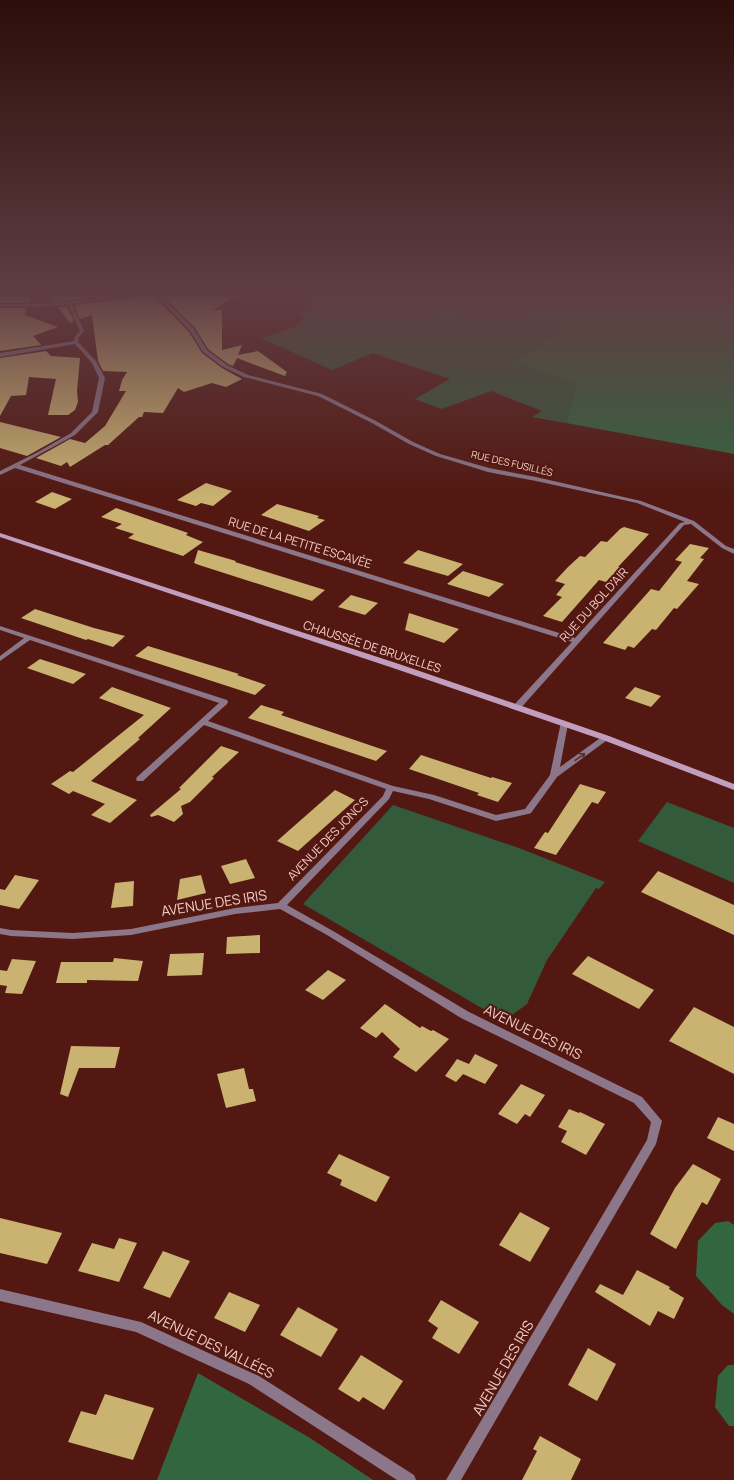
<svg xmlns="http://www.w3.org/2000/svg" width="734" height="1480" viewBox="0 0 734 1480" font-family="Manrope,sans-serif">
	<style>
		.green { fill: #335a3b }
		.forest { fill: #32663f }
		.building { fill: #cab271 }
		.lines { fill: none; stroke-linecap: round; stroke-linejoin: round }
		.minor { fill: #8c7689; fill-rule: evenodd }
		.secondary { fill: #c19ebd; fill-rule: evenodd }
		.oneway { stroke: #5e2b29 }
		.labels { text-anchor: middle; stroke-width: 4; stroke-linejoin: round; paint-order: stroke }
		.far-street-label { font-size: 10px; fill: #f4cec7; stroke: #521811 }
		.street-label { font-size: 12px; fill: #f4cec7; stroke: #521811 }
		.near-street-label { font-size: 14px; fill: #f4cec7; stroke: #521811 }
	</style>
	<rect width="100%" height="100%" fill="#521811"/>
	<g class="green">
		<polygon points="320,296 453,324 477,309 569,328 577,383 566,423 532,417 542,411 491,391 442,409 415,399 450,379 373,353 332,370 261,338 293,328 307,315 299,314"/>
		<polygon points="667,802 734,828 734,883 638,841"/>
		<polygon points="393,805 519,848 605,882 599,889 596,888 547,960 527,1004 504,1021 303,904"/>
	</g>
	<g class="forest">
		<polygon points="322,292 734,292 734,454 566,423 577,383 516,362 568,328 477,309 453,324 320,296"/>
		<polygon points="728,1221 734,1225 734,1314 722,1305 696,1276 698,1241 715,1223"/>
		<polygon points="728,1365 734,1365 734,1426 729,1426 715,1407 718,1376"/>
		<polygon points="198,1373 310,1438 373,1480 157,1480"/>
	</g>
	<g class="building">
		<polygon points="0,292 32,292 28,303 0,303"/>
		<polygon points="46,292 140,292 54,302"/>
		<polygon points="159,292 242,292 213,310 222,310 222,350 242,345 238,355 258,351 287,372 285,376 237,358 233,366 228,364 208,349 195,328"/>
		<polygon points="153,295 189,332 202,353 222,368 242,379 226,387 212,383 184,392 178,388 163,413 144,412 142,417 139,417 108,445 105,445 70,467 67,462 61,466 36,458 70,439 85,443 105,426 126,391 119,391 122,380 127,372 103,371 98,361 92,315 80,319 74,305"/>
		<polygon points="58,307 67,307 74,321 70,323"/>
		<polygon points="0,308 27,308 25,315 58,327 33,336 41,345 0,351"/>
		<polygon points="46,351 51,356 80,358 77,391 78,402 75,410 68,415 48,415 56,379 29,377 26,395 11,396 0,416 0,358"/>
		<polygon points="0,422 61,437 27,456 0,448"/>
		<polygon points="206,483 232,491 213,506 201,503 196,506 177,500"/>
		<polygon points="52,492 72,499 55,509 35,502"/>
		<polygon points="277,504 319,516 317,518 325,520 309,531 261,515"/>
		<polygon points="116,508 188,533 186,535 203,542 183,556 128,538 134,534 115,528 122,524 101,517"/>
		<polygon points="624,527 649,534 618,567 620,567 606,582 599,580 562,622 543,616 562,597 556,595 565,584 555,581 568,567 580,556 585,557 601,541 607,542 620,529"/>
		<polygon points="690,544 709,548 700,558 704,559 687,581 699,584 677,609 674,608 656,630 652,629 634,648 628,646 625,650 603,643 651,589 659,591 682,562 675,560"/>
		<polygon points="198,550 236,561 235,562 325,590 312,601 199,565 194,563"/>
		<polygon points="418,550 463,564 448,576 403,563"/>
		<polygon points="463,571 504,584 489,597 447,584"/>
		<polygon points="351,595 378,603 365,615 338,607"/>
		<polygon points="35,609 94,628 125,636 113,647 88,639 86,640 21,618"/>
		<polygon points="409,613 459,629 444,643 405,630"/>
		<polygon points="148,646 239,674 237,675 266,685 255,695 135,656"/>
		<polygon points="40,659 68,668 86,674 73,684 27,668"/>
		<polygon points="112,687 171,708 138,738 140,739 91,781 137,800 110,823 91,815 105,804 73,791 69,794 51,784 70,771 73,772 144,715 99,698"/>
		<polygon points="635,687 661,696 651,707 625,698"/>
		<polygon points="261,705 284,712 281,715 387,751 376,761 248,718"/>
		<polygon points="221,746 239,752 212,777 214,778 190,802 181,806 183,814 174,822 158,815 151,817 150,815 181,789 179,788"/>
		<polygon points="421,755 491,778 492,777 512,783 498,802 477,795 479,793 409,769"/>
		<polygon points="580,784 606,792 598,804 592,802 556,855 534,848 545,832 548,833"/>
		<polygon points="335,790 355,800 298,851 277,841"/>
		<polygon points="246,859 255,878 230,884 221,866"/>
		<polygon points="658,871 734,905 734,935 641,892"/>
		<polygon points="15,875 39,880 19,909 0,905 0,889 5,890"/>
		<polygon points="201,875 206,893 177,900 180,879"/>
		<polygon points="134,881 133,906 111,908 115,883"/>
		<polygon points="260,935 260,953 226,954 227,937"/>
		<polygon points="204,953 202,975 167,976 170,954"/>
		<polygon points="588,956 654,990 639,1009 572,974"/>
		<polygon points="114,958 143,961 138,981 87,980 87,983 56,983 61,962 113,962"/>
		<polygon points="12,959 36,961 22,994 5,993 7,986 0,985 0,970 7,971"/>
		<polygon points="328,970 346,980 323,1000 305,990"/>
		<polygon points="385,1004 420,1028 422,1026 431,1031 433,1030 449,1039 416,1072 393,1057 400,1049 382,1032 376,1038 360,1028"/>
		<polygon points="694,1007 734,1027 734,1074 669,1041"/>
		<polygon points="71,1046 120,1047 115,1068 79,1068 68,1097 60,1094"/>
		<polygon points="475,1054 498,1065 485,1084 463,1074 465,1072 456,1082 445,1076 457,1059 469,1064"/>
		<polygon points="244,1068 249,1089 253,1089 256,1101 226,1108 217,1074"/>
		<polygon points="521,1084 545,1095 530,1117 525,1114 517,1124 498,1114"/>
		<polygon points="569,1109 579,1113 580,1112 605,1124 586,1155 561,1142 567,1131 558,1127"/>
		<polygon points="718,1117 734,1124 734,1151 707,1138"/>
		<polygon points="339,1154 390,1177 376,1202 340,1185 342,1180 327,1173"/>
		<polygon points="693,1164 721,1179 707,1205 702,1202 676,1249 650,1234 675,1188"/>
		<polygon points="520,1212 550,1228 530,1262 499,1245"/>
		<polygon points="0,1218 62,1233 47,1264 0,1253"/>
		<polygon points="119,1238 137,1243 119,1282 78,1271 92,1243 114,1249"/>
		<polygon points="163,1251 190,1261 170,1298 143,1288"/>
		<polygon points="637,1270 670,1287 669,1289 684,1298 674,1319 658,1311 650,1326 595,1292 600,1284 623,1295"/>
		<polygon points="229,1292 260,1305 245,1332 214,1318"/>
		<polygon points="441,1300 479,1322 459,1354 432,1338 438,1328 428,1321"/>
		<polygon points="298,1307 338,1329 321,1357 280,1335"/>
		<polygon points="588,1348 616,1364 597,1401 568,1385"/>
		<polygon points="361,1355 403,1381 384,1410 363,1397 359,1402 338,1389"/>
		<polygon points="105,1394 154,1408 133,1460 68,1442 81,1411 96,1415"/>
		<polygon points="540,1436 581,1459 571,1480 522,1480 537,1451 533,1449"/>
	</g>
	<g class="lines">
		<g class="minor">
			<path d="M148,292H157L194,329L207,350L227,365L248,375L322,394L376,421L413,442L440,454L489,468L536,477L641,501L694,521L726,546L734,549V554L722,548L691,524L684,525L519,710H516L512,708L513,706L572,642L15,468L0,475V471L38,452L71,433L92,412L99,378L92,363L75,344L0,357V353L74,341L75,337L80,331L68,305L38,307L0,306V304C50,306 98,299 148,292ZM154,293L190,331L203,352L223,367L244,377L318,396L372,423L409,444L436,456L488,472L536,481L637,503L685,522L680,523L575,638L20,465L75,435L98,412L105,378L96,361L78,342L79,337L84,331L72,304Z"/>
			<polygon points="0,626 227,700 228,702 227,704 208,721 393,786 434,795 496,815 525,809 550,775 561,722 567,722 568,724 560,767 603,736 606,736 610,738 557,777 531,813 528,814 496,821 429,799 393,791 389,799 287,905 333,931 469,1012 642,1097 662,1121 656,1144 461,1480 446,1480 647,1140 651,1122 634,1103 461,1018 327,935 280,909 235,914 131,935 73,939 11,936 0,934 0,928 11,930 73,933 131,929 235,908 278,903 383,796 386,789 204,725 143,781 137,781 136,779 137,777 219,703 30,640 0,661 0,656 24,638 0,630"/>
			<polygon points="0,1289 141,1322 259,1376 414,1475 416,1480 397,1480 249,1384 136,1332 0,1301"/>
		</g>
		<polygon class="secondary" points="0,533 399,664 609,736 734,784 734,790 603,740 393,668 0,537"/>
	</g>
	<defs><path id="oneway-shaft" d="M-6 0H5M1.5-3L5.5 0L1.5 3" fill="none" stroke-width="1.6" stroke-linecap="round" stroke-linejoin="round"/></defs>
	<use class="oneway" href="#oneway-shaft" transform="translate(580 757) rotate(-35)"/>
	<linearGradient id="sky" x2="0" y2="1"><stop stop-color="#2d0d09"/><stop offset="0.59" stop-color="#603d43"/><stop offset="1" stop-color="#603d43" stop-opacity="0"/></linearGradient>
	<rect width="734" height="499" fill="url(#sky)"/>
	<g class="labels">
		<g class="far-street-label">
			<text transform="translate(512 463) rotate(13)" y="4">RUE DES FUSILLÉS</text>
		</g>
		<g class="street-label">
			<text transform="translate(300 543) rotate(17)" y="4">RUE DE LA PETITE ESCAVÉE</text>
			<text transform="translate(594 605) rotate(-48)" y="4">RUE DU BOL D'AIR</text>
			<text transform="translate(372 647) rotate(18)" y="4">CHAUSSÉE DE BRUXELLES</text>
			<text transform="translate(328 839) rotate(-46)" y="4">AVENUE DES JONCS</text>
		</g>
		<g class="near-street-label">
			<text transform="translate(214 903) rotate(-9)" y="5">AVENUE DES IRIS</text>
			<text transform="translate(533 1032) rotate(26)" y="5">AVENUE DES IRIS</text>
			<text transform="translate(211 1344) rotate(26)" y="5">AVENUE DES VALLÉES</text>
			<text transform="translate(503 1368) rotate(-60)" y="5">AVENUE DES IRIS</text>
		</g>
	</g>
</svg>
